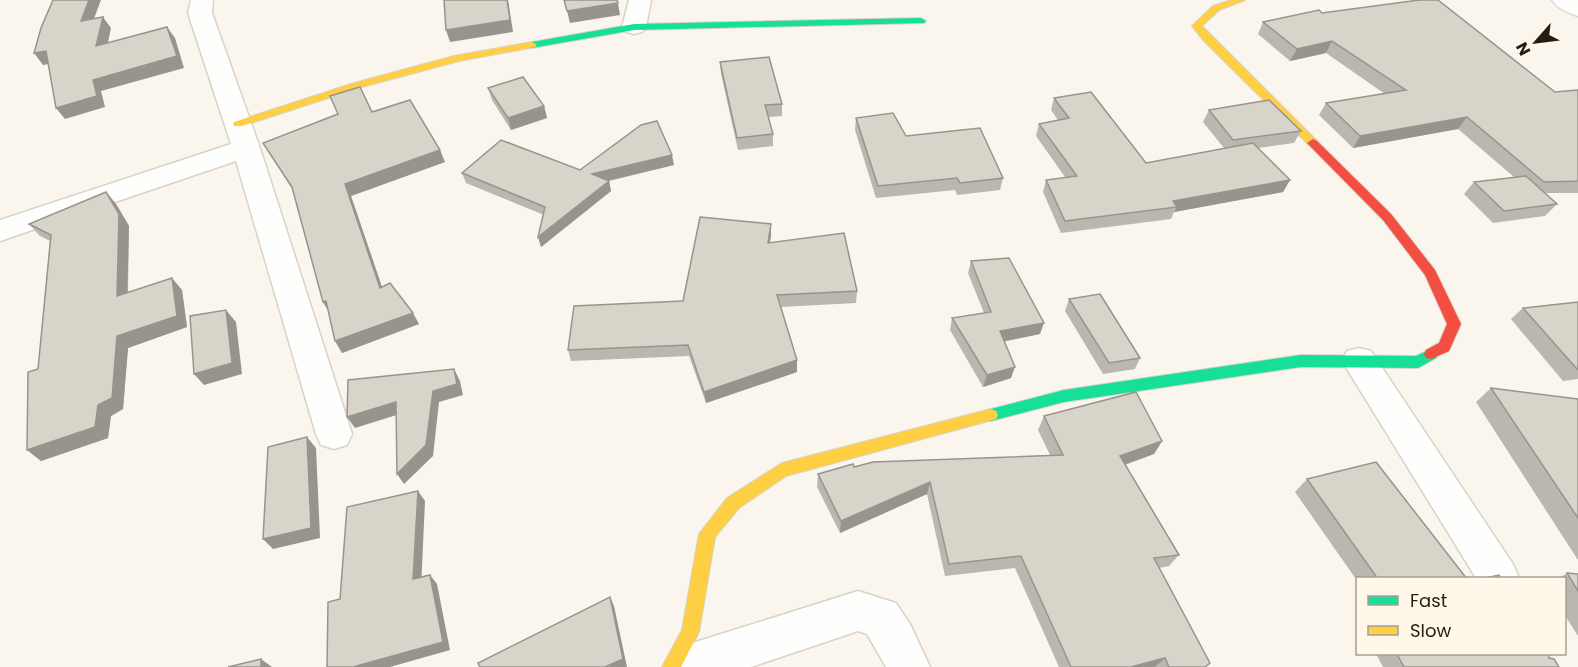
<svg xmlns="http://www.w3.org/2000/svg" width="1578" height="667" viewBox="0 0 1578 667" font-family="Poppins,sans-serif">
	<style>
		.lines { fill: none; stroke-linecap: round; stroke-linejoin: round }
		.street-casing { stroke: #d8d3c9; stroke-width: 3 }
		.fast-casing { stroke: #d8d3c9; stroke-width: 2 }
		.slow-casing { stroke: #d8d3c9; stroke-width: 2 }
		.jam-casing { stroke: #d8d3c9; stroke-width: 2 }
		.street { fill: #fefefc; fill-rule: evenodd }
		.fast { fill: #16e098; fill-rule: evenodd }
		.slow { fill: #ffcf43; fill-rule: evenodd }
		.jam { fill: #f24e42; fill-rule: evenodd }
		.wall { fill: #bbb6ae }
		.shaded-wall { fill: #98948d }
		.building { fill: #d9d4ca; stroke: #98948d; stroke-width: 1.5 }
	</style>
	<rect width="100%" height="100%" fill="#faf6ee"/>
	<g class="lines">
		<defs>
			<g id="street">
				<polygon points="191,0 213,0 212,13 260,148 352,434 347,445 334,449 321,445 316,434 236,161 0,241 0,220 231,144 188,13"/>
				<polygon points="629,0 651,0 646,27 642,32 634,34 626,32 622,27"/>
				<path d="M1552,0H1578V16C1568,13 1558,9 1552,0Z"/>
				<polygon points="1359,348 1371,351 1513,564 1519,578 1476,578 1342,361 1347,351"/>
				<polygon points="858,591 896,603 910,624 930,667 886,667 867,634 858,631 751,667 664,667 671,652 686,645"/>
			</g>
			<g id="fast">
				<polygon points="921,18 926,21 924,23 634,30 532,48 527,45 532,42 634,24"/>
				<polygon points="1431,349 1436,350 1438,354 1436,358 1418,368 1301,367 1064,402 991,421 986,419 984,415 986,411 991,409 1064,390 1301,355 1416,356"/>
			</g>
			<g id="slow">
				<polygon points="1231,0 1245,0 1219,10 1202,26 1317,141 1317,145 1309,145 1203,40 1192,26 1213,6"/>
				<polygon points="532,42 537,45 535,47 459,61 362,87 242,126 234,126 233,124 234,122 354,83 454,56"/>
				<polygon points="991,409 996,411 998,415 996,419 786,476 739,508 715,537 699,632 681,667 662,667 682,630 699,534 727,498 782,463"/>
			</g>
			<polygon id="jam" points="1313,139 1317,141 1391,214 1435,270 1461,324 1449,351 1431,359 1426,358 1424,354 1426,350 1439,343 1447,324 1425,275 1383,220 1309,145 1307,143"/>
		</defs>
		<use href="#street" class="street-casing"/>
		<use href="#fast" class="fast-casing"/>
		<use href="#slow" class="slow-casing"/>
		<use href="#jam" class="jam-casing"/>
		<use href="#street" class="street"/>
		<use href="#fast" class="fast"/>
		<use href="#slow" class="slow"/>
		<use href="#jam" class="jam"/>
	</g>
	<g class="wall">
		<polygon points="1322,13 1555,92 1578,90 1578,193 1545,193 1557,204 1545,216 1493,223 1464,194 1474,182 1514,177 1458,129 1353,148 1319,115 1326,103 1385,94 1326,53 1290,61 1258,34 1263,22"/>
		<polygon points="720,62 782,104 782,116 768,117 773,134 773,146 738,150 721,74"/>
		<polygon points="488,88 544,106 547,118 511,130 492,100"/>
		<polygon points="1054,98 1146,163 1224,148 1203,122 1209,110 1301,131 1294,143 1258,148 1290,180 1283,192 1174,212 1171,219 1061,233 1043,192 1046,180 1065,177 1036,136 1039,124 1058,120 1051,110"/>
		<polygon points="372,112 445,162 351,196 382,287 419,324 342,353 329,311 323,302 292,189 263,143"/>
		<polygon points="856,118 906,136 1003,178 1000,190 957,195 955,190 876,198 855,130"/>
		<polygon points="674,165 609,181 611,191 541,247 544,215 466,183 462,173 580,170"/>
		<polygon points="106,192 116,204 129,226 128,292 182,290 187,327 128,348 123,409 111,416 108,438 41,461 27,450 38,369 50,241 40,236 29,224"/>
		<polygon points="771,224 770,242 857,291 856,303 780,307 797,372 706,403 689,356 571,361 568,350 683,301"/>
		<polygon points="971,261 1040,334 1005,341 1011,378 983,387 950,330 952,318 984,313 968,273"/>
		<polygon points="1069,299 1140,358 1135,369 1103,374 1065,311"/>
		<polygon points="1578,302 1578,379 1563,381 1511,319 1523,308"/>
		<polygon points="1491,388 1578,399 1578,560 1476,402"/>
		<polygon points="1044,416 1162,441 1154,454 1125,465 1179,555 1169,566 1159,568 1210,663 1206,667 1059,667 1015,568 945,576 927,494 840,533 817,487 818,474 854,467 1050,455 1038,430"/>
		<polygon points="1307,479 1467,579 1358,579 1358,582 1295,492"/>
		<polygon points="1567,573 1578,574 1578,636 1564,614 1564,579 1558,579"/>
		<polygon points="1376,654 1548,654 1549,658 1559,667 1383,667"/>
	</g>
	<g class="shaded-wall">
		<polygon points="89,0 101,0 89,32 81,21"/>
		<polygon points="507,0 508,0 513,32 450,42 446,30"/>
		<polygon points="618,3 620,15 570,23 567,11"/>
		<polygon points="103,17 111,28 105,57 96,46"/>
		<polygon points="167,27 175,38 184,68 101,91 105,107 65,119 56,108 93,80"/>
		<polygon points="1332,41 1326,53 1290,61 1297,49"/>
		<polygon points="46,51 54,63 43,65 34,53"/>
		<polygon points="544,106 547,118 511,130 508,118"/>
		<polygon points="1467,117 1458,129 1353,148 1360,136"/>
		<polygon points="440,150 445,162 351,196 386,299 380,288 345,184"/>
		<polygon points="672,155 674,165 594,184 592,174"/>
		<polygon points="1290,180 1283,192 1174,212 1177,207 1173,201"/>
		<polygon points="609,181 611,191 541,247 538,237"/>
		<polygon points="106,192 116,204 129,226 127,307 117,296"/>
		<polygon points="771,224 771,236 768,255 768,243"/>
		<polygon points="172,278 182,290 187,327 128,348 123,409 111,416 108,438 41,461 27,450 98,405 117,336"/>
		<polygon points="326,301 330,314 323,302"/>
		<polygon points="226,310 236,322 242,374 204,385 194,374"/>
		<polygon points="413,313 419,324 342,353 335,341"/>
		<polygon points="1044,323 1040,334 997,343 1000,331"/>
		<polygon points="797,360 797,372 706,403 704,392"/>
		<polygon points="1015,367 1011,378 983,387 987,375"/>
		<polygon points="454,369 460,381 463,395 439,402 433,456 404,484 397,474 433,391"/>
		<polygon points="396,402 403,413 355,428 347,417"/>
		<polygon points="307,437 316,448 320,538 273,549 263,539"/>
		<polygon points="1162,441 1154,454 1112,469 1120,456"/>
		<polygon points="930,482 927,494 840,533 841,521"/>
		<polygon points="418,491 425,501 421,589 413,579"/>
		<polygon points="430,575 437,584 450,650 390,667 353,667"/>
		<polygon points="610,597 614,606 627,667 605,667"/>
		<polygon points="1165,658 1155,667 1131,667"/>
		<polygon points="261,659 272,667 261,667"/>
	</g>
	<g class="building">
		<polygon points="53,0 89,0 81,21 103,17 96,46 167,27 177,56 93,80 97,96 56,108 46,51 34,53 41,28"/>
		<polygon points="444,0 507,0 510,20 446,30"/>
		<polygon points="564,0 617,0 618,3 567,11"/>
		<polygon points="1419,0 1438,0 1555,92 1578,90 1578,181 1544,182 1467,117 1360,136 1326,103 1406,90 1332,41 1297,49 1263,22 1319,10 1322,13"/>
		<polygon points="769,57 782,104 765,105 773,134 737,138 720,62"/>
		<polygon points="523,77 544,106 508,118 488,88"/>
		<polygon points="360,87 372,112 410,100 440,150 345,184 380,288 390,283 413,313 335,341 326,301 323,302 292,187 263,143 338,114 330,96"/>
		<polygon points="1091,92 1146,163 1253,143 1290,180 1173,201 1177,207 1065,221 1046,180 1077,176 1039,124 1069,118 1054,98"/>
		<polygon points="1269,100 1301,131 1233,140 1209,110"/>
		<polygon points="893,113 906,136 980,128 1003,178 960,183 957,178 878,186 856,118"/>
		<polygon points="657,121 672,155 592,174 609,181 538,237 545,207 462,173 501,140 580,170 641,125"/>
		<polygon points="1526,176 1557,204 1504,211 1474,182"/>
		<polygon points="106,192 119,214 117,296 172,278 177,316 117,336 112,398 98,405 95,427 27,450 28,372 38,369 51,235 29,224"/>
		<polygon points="700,217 771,224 768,243 844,233 857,291 777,295 797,360 704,392 688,345 568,350 574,306 683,301"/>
		<polygon points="1009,258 1044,323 1000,331 1015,367 987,375 952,318 991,312 971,261"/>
		<polygon points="1100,294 1140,358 1109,363 1069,299"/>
		<polygon points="1578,302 1578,369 1577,369 1523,308"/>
		<polygon points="226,310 232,363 194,374 190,316"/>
		<polygon points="454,369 457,384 433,391 426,445 397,474 396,402 347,417 348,380"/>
		<polygon points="1491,388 1578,399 1578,518"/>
		<polygon points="1136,392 1162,441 1120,456 1179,555 1154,558 1210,663 1205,667 1169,667 1165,658 1131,667 1071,667 1021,556 949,564 930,482 841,521 818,474 853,464 854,467 873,462 1063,455 1044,416"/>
		<polygon points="307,437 311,528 263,539 268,447"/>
		<polygon points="1376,462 1467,579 1378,579 1307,479"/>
		<polygon points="418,491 413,579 430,575 443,642 353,667 327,667 328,602 340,599 347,507"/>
		<polygon points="1567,573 1578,574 1578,591"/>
		<polygon points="1499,575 1501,579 1481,579"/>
		<polygon points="610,597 623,659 605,667 480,667 478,663"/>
		<polygon points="1397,654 1548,654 1549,658 1554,659 1559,667 1404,667"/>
		<polygon points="261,659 261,667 228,667"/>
	</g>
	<rect x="1356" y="577" width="210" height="78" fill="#fef7ea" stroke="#a7a093" stroke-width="1.5"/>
	<rect x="1368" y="596" width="30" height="9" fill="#16e098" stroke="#a7a093" stroke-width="1.5"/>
	<text x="1410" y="607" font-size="18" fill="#241e11">Fast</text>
	<rect x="1368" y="626" width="30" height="9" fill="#ffcf43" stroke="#a7a093" stroke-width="1.5"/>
	<text x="1410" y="637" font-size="18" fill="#241e11">Slow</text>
	<g transform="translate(1536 42) rotate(242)" stroke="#fef7ea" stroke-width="4.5" paint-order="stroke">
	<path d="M0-4.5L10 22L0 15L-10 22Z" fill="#241e11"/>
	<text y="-9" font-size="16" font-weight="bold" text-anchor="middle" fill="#241e11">N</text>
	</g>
</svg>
